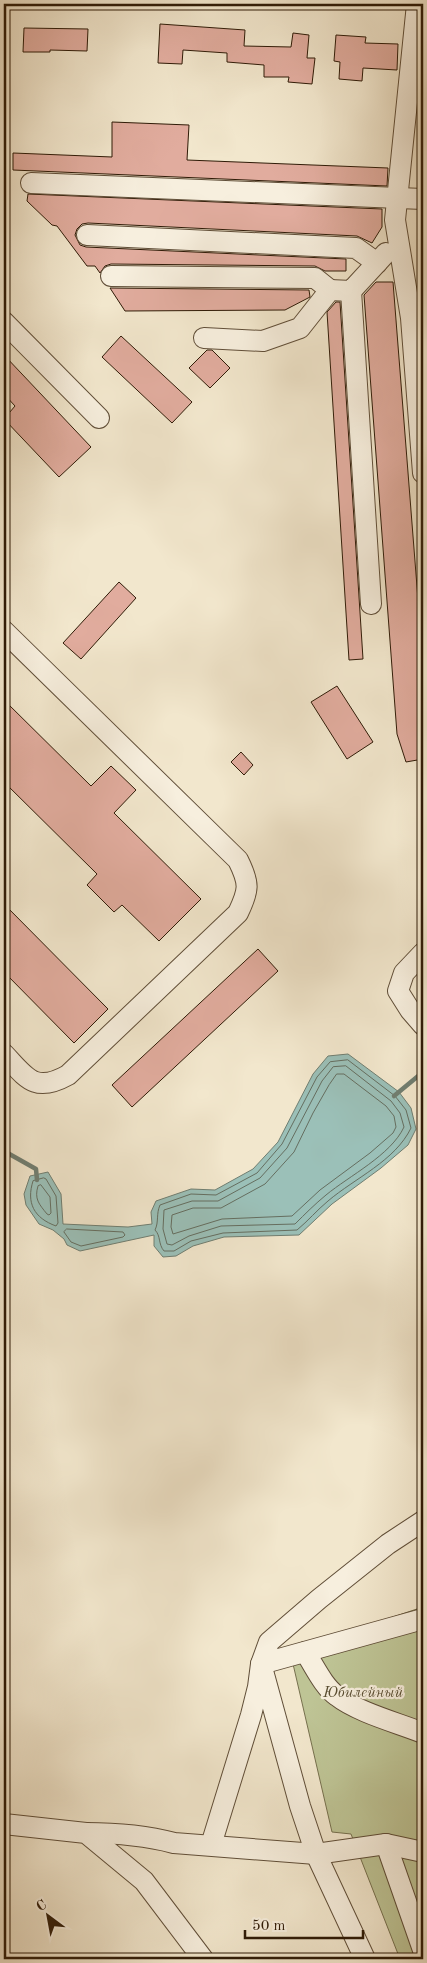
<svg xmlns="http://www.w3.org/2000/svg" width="427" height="1963" viewBox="0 0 427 1963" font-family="'Old Standard TT',serif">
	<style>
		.green { fill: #bec495; stroke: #76704e }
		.water { fill: #9bc0b8; stroke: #707e71 }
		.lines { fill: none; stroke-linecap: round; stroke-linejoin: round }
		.shore { stroke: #656e60; stroke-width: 1 }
		.stream { stroke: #707e71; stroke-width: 4.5 }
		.building { fill: #e1ac9e; stroke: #2f1b07 }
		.minor-casing { stroke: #604e38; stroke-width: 22 }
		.minor { stroke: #f7efde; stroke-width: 20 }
		.labels { text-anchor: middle; stroke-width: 4.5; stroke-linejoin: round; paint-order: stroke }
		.park-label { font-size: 15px; font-style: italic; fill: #5a4e32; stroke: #f7efde }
	</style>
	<rect width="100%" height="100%" fill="#f2e7cd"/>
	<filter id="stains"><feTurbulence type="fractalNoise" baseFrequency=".004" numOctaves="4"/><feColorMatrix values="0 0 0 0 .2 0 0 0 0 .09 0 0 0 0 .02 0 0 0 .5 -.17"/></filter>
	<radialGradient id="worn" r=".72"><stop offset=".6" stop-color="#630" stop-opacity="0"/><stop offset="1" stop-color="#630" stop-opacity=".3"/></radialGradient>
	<polygon class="green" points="423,1607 423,1959 400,1959 351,1834 332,1832 290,1651"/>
	<polygon class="water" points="348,1054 399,1092 411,1108 416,1129 408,1145 381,1168 332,1204 299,1235 224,1237 193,1246 176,1256 163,1257 154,1246 154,1235 80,1251 67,1245 64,1239 53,1230 39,1224 26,1205 24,1194 30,1176 48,1172 61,1194 63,1224 128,1227 152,1224 151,1212 156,1201 191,1189 215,1190 253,1169 278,1142 313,1074 328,1056"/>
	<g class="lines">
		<g class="shore">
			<path d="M348,1060L395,1096L406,1110L411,1128C395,1161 355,1178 328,1201C317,1210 308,1221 297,1230L223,1233L191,1241L174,1251H164C158,1244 161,1236 155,1230C159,1222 156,1214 160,1205L191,1194L216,1195L257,1173L282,1144L317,1077L330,1062Z"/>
			<path d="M346,1066L391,1101L400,1113L404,1127C391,1155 349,1176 326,1195C315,1204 305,1214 295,1224L221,1226L189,1236L172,1245L167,1244L163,1229L164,1210L192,1201H218L260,1178L287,1148L322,1081L333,1067Z"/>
			<polygon points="337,1074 344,1074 386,1106 394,1116 396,1127 393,1133 370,1153 320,1190 292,1216 222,1219 173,1234 171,1227 172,1215 193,1208 221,1208 265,1184 294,1152 313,1113 329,1085"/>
			<path d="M44,1178L46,1179L56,1196L58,1223L56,1226C34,1218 26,1203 33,1181Z"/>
			<path d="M41,1185L50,1197L51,1213L49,1215L47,1214C39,1204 34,1199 38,1186Z"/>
			<polygon points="67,1229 123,1232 125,1235 123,1237 81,1246 71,1242 64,1232"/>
		</g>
		<g class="stream">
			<polyline points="394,1096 423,1072"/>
			<polyline points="4,1151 36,1169 37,1180"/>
		</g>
	</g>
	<g class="building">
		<polygon points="160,24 245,30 244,46 291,47 293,33 309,35 307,58 315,58 312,84 288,82 289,77 264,77 264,65 227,62 227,53 183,50 182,64 158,63"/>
		<polygon points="24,28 88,29 87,51 50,50 50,52 23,52"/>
		<polygon points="336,35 366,37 365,43 398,44 397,70 363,68 362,81 339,79 340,62 334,61"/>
		<polygon points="112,122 189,125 187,160 388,168 387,186 13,170 13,153 112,157"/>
		<polygon points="28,194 382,209 382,227 372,243 357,236 88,223 82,224 77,229 75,235 80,245 86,247 346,259 346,271 325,271 315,266 111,264 105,266 100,273 95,266 87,266 57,226 52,225 27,201"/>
		<polygon points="376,282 393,282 423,663 423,759 406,762 397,734 364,295"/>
		<polygon points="110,288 309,290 310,297 285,310 125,311"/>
		<polygon points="336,302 340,302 363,659 349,660 327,312"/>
		<polygon points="121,336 192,402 172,423 102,357"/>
		<polygon points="207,350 212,350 230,368 210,388 189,368"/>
		<polygon points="4,355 91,447 59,477 4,419 15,406 4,394"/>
		<polygon points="119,582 136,598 81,659 63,643"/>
		<polygon points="337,686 373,742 347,759 311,702"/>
		<polygon points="4,700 91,786 111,766 136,790 114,813 201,899 159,941 122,905 114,912 87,885 97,874 4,782"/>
		<polygon points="241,752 253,765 244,775 231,762"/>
		<polygon points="4,904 108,1009 74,1043 4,972"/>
		<polygon points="258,949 278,971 132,1107 112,1085"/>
	</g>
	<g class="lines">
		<defs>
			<g id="minor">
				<polyline points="417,4 395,220 411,318 423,473"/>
				<polyline points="31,183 423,199"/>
				<polyline points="87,235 356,248 377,263"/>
				<polyline points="111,276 315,278 330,290"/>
				<polyline points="351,291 371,604"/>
				<polyline points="4,322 99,418"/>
				<polyline points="204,338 263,341 300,328 330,290 351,291 386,253"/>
				<path d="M4,631L238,860C250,884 249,890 238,913L68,1075C34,1094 26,1077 4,1054"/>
				<polyline points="423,953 404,973 398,991 410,1010 423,1025"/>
				<path d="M305,1652C315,1667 323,1686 337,1696C357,1712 398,1723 423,1733"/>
				<polyline points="261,1664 423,1619"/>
				<polyline points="263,1671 300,1806 316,1854 365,1959"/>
				<polyline points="4,1824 86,1833 144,1881 203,1959"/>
				<path d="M86,1833C116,1833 144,1835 174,1843L316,1854L386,1844L423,1852"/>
				<polyline points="386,1844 423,1950"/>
				<polyline points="211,1845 251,1715 258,1687 261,1664 269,1642 319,1599 388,1544 423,1521"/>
			</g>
		</defs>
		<use href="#minor" class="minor-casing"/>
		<use href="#minor" class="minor"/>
	</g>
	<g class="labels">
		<g class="park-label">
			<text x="363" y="1697">Юбилейный</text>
		</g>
	</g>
	<rect width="427" height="1963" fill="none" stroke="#f2e7cd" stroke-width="20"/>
	<rect x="5" y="5" width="417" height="1953" fill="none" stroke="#2f1b07" stroke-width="2.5"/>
	<rect x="10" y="10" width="407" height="1943" fill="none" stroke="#2f1b07"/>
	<g transform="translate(48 1916) rotate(328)" stroke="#f7efde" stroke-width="4" paint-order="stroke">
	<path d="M0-4L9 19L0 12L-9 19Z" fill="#2f1b07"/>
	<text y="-8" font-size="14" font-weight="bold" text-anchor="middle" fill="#2f1b07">С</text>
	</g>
	<path d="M245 1930v8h118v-8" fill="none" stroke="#2f1b07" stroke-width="2.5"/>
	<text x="252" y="1930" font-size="15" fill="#2f1b07" stroke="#f7efde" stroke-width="4" paint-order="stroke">50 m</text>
	<rect width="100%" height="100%" filter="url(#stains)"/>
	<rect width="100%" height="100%" fill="url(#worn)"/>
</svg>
